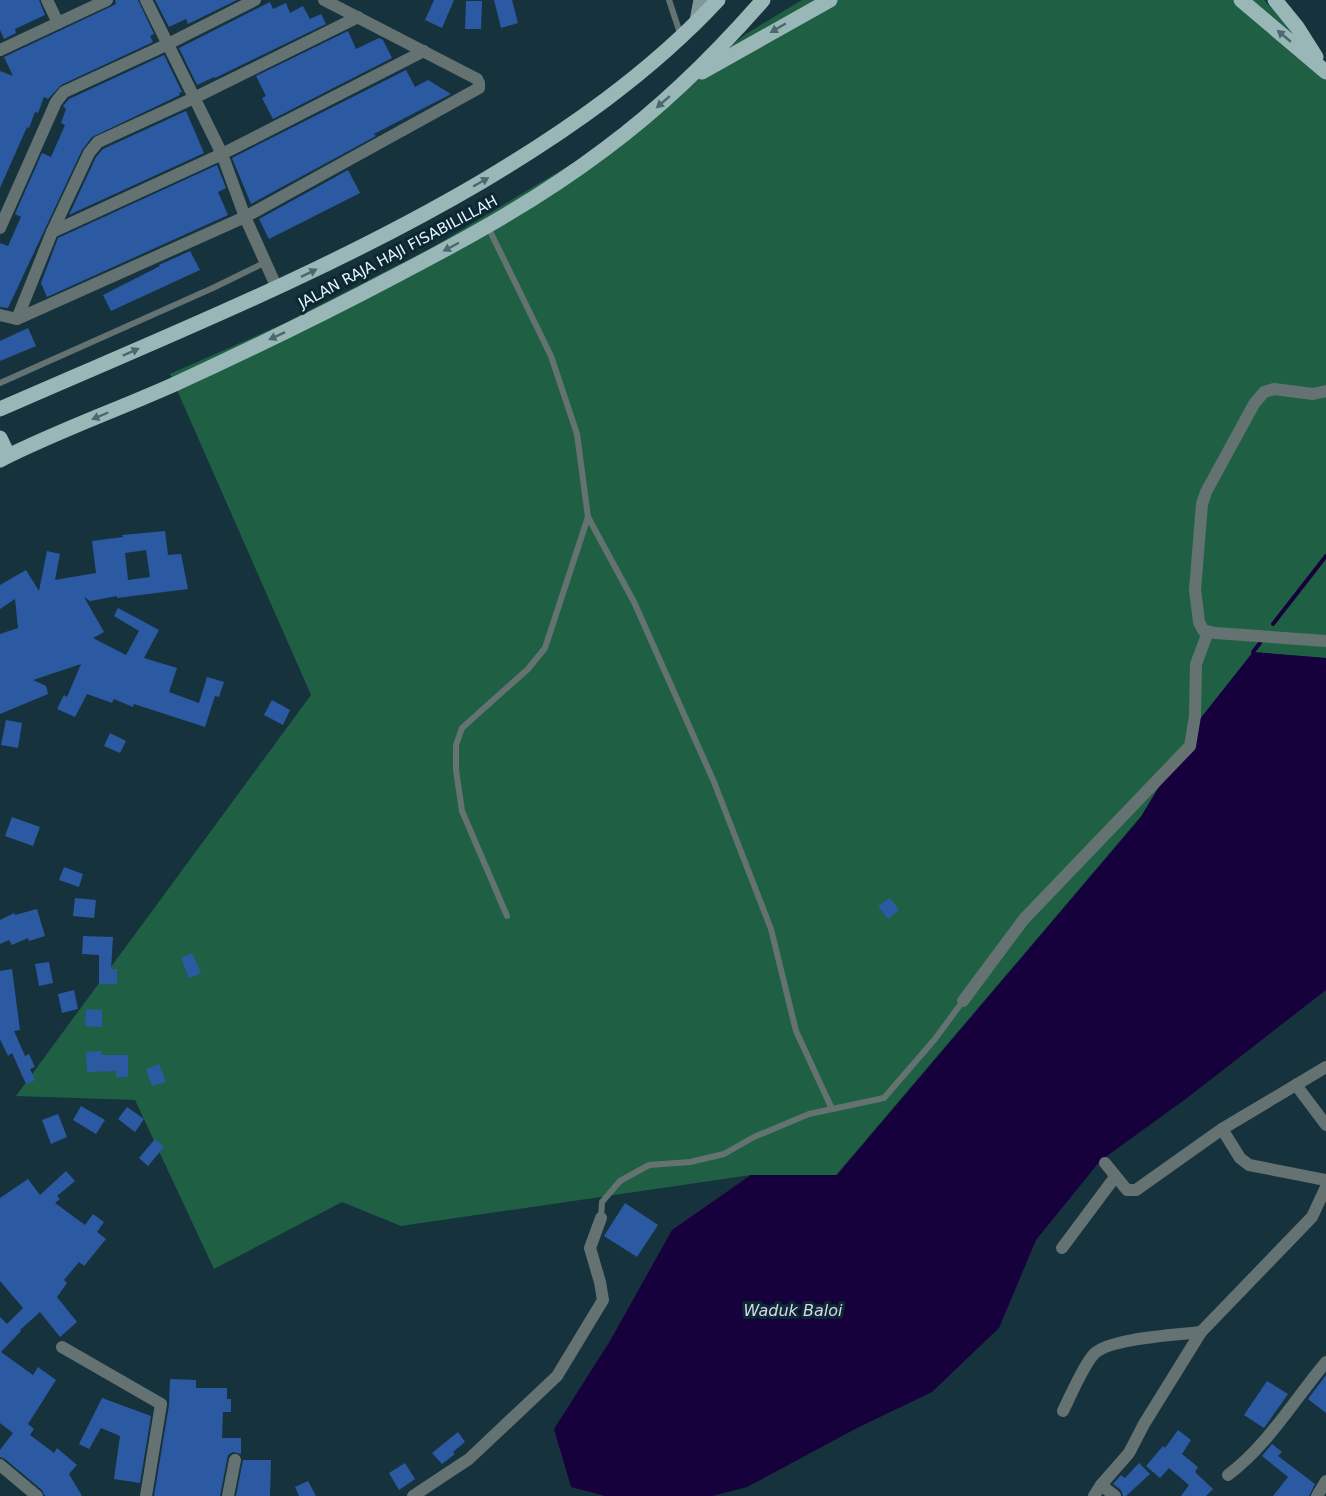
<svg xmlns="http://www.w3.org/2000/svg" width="1326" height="1496" viewBox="0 0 1326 1496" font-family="'DejaVu Sans',sans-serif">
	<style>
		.green { fill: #1f6045 }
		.water { fill: #17013c }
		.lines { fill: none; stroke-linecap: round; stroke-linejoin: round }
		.stream { stroke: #17013c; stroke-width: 4 }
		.building { fill: #2c5aa2; fill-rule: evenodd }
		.lane { stroke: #647372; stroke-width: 6 }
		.street { stroke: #647372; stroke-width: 12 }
		.secondary { stroke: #829999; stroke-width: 15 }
		.primary { stroke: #99b7b7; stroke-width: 15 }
		.oneway { fill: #4b686e }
		.labels { text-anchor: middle; stroke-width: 6; stroke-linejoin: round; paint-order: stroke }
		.street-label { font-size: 15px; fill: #e7f6fe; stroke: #0c2832 }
		.water-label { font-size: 16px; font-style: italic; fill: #d8d5ec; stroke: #0c2832 }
	</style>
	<rect width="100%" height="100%" fill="#16323d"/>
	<polygon class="green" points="802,0 1264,0 1326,67 1326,658 1253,652 1200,719 1141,816 836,1175 751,1175 401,1226 342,1202 214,1269 135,1100 16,1096 311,695 170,374 283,324 433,247 593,151 746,34"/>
	<polygon class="water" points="1253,652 1326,658 1326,990 1187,1098 1100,1161 1036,1240 999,1328 932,1392 857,1428 747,1487 712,1496 605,1496 571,1487 554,1429 610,1341 672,1230 751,1175 837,1175 1141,817 1200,719"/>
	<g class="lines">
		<g class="stream">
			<polyline points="1273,624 1326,556"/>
			<polyline points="1253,652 1260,643"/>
		</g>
	</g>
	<g class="building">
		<polygon points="0,0 39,0 45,15 15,29 16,33 4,39 0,30"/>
		<polygon points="115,0 138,0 154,34 150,36 153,42 61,85 48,99 44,97 38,113 35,112 29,128 27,127 0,188 0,71 13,76 4,57 110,7 116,4"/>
		<polygon points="155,0 237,0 188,24 186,19 169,27"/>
		<polygon points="434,0 454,0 442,28 425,20"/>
		<polygon points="494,0 512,0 518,23 501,28"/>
		<polygon points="466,1 482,1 481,29 465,29"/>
		<polygon points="270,2 273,9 286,3 290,13 303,6 310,19 321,14 326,24 215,78 214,77 197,85 179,48"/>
		<polygon points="348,31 356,49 379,38 383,40 392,58 273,119 262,98 266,96 256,76"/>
		<polygon points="164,55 182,92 179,93 180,95 92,137 82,150 8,308 0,307 0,243 8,246 21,217 15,214 42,153 51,157 65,125 61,123 66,109 63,106 69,99"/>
		<polygon points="406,70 415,87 428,80 451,94 374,134 376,136 251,204 232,158"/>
		<polygon points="186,111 204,153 69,215 96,157 103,149"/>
		<polygon points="217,165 226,188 218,192 228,215 47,297 41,283 58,238"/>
		<polygon points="348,170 360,193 269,239 259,219"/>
		<polygon points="190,251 200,270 111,311 103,295 160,266 159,265"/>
		<polygon points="28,328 36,346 0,361 0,341"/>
		<path d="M165,531L168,555L181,554L188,589L117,598V596L90,601L84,597L104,632L93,638L126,655L139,631L114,616L118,608L159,630L144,658L177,668L169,692L199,703L207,677L224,682L219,697L215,696L205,727L134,704L133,707L114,699L112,703L87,694L75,717L57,709L64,695L67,697L81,664L33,680L46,686L48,694L0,714V634L18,628L15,599L0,609V585L26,570L39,591L47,551L60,554L55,580L96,573L92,541L123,537L122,535ZM146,550L150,577L128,580L125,553Z"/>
		<polygon points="272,700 290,710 283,725 264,715"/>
		<polygon points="6,720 22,723 18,748 1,745"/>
		<polygon points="110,733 126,741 120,753 104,746"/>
		<polygon points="12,817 40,827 33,846 5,836"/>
		<polygon points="64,867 83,874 79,887 59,880"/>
		<polygon points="75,898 96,900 94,918 73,916"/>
		<polygon points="890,898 899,910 888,919 878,906"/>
		<polygon points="37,909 45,936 29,941 28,938 12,945 9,940 0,944 0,920 14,913 15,915"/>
		<polygon points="83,936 113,937 111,969 117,969 117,984 99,984 99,955 82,954"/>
		<polygon points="192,953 201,973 189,978 181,958"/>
		<polygon points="49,962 53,983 39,986 35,964"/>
		<polygon points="12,969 20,1030 14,1031 25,1056 29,1054 35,1067 30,1069 35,1080 26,1084 12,1053 8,1056 0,1039 0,971"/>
		<polygon points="74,990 78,1009 62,1013 58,994"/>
		<polygon points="86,1009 102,1010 102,1027 85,1026"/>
		<polygon points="102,1051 102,1055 128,1055 128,1077 116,1077 116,1071 87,1072 86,1052"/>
		<polygon points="159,1064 166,1082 152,1086 146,1069"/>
		<polygon points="81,1106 105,1120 96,1134 73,1120"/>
		<polygon points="127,1107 144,1119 135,1132 118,1119"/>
		<polygon points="58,1114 67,1137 51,1144 42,1120"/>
		<polygon points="155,1139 164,1147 148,1166 139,1158"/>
		<polygon points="66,1171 75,1181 57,1196 60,1199 55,1203 85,1225 93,1214 104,1222 97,1232 106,1239 84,1266 79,1262 64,1280 67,1283 57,1297 77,1322 60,1337 40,1312 20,1330 21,1331 1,1352 33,1375 38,1367 56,1380 28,1424 34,1429 30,1435 54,1453 57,1448 77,1465 69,1474 82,1496 45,1496 42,1490 5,1459 0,1457 0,1450 13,1433 0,1423 0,1317 7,1324 23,1308 0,1281 0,1198 28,1179 40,1195"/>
		<polygon points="625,1203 658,1225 637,1257 604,1236"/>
		<polygon points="1326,1375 1326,1413 1308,1399"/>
		<polygon points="170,1379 196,1380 196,1388 227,1388 227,1399 231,1399 231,1412 223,1412 222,1438 241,1438 241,1454 233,1452 228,1455 220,1496 154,1496 169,1405"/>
		<polygon points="1267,1381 1288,1394 1264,1428 1244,1415"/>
		<polygon points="102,1398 151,1416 140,1483 114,1479 120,1436 101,1428 89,1449 79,1444"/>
		<polygon points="1178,1430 1191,1440 1182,1454 1198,1467 1195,1472 1213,1489 1206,1496 1181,1496 1189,1485 1169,1468 1160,1478 1146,1466 1163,1446 1165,1448"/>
		<polygon points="458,1432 465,1442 453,1452 455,1454 442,1464 432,1453"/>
		<polygon points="1272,1444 1282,1452 1278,1456 1315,1484 1309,1496 1273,1496 1288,1477 1262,1456"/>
		<polygon points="243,1460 271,1460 270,1496 236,1496"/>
		<polygon points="405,1463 415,1479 399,1490 389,1473"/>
		<polygon points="1139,1463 1150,1474 1126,1496 1123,1496 1121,1490 1113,1484 1121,1475 1125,1478"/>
		<polygon points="308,1481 316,1496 299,1496 295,1487"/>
	</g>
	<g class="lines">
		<g class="lane">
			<polyline points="669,0 681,36"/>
			<polyline points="488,227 551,356 577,434 588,517 634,602 714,782 771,929 796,1031 832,1109"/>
			<polyline points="0,383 215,287 266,262"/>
			<polyline points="507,916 462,811 456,770 456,745 462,728 528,669 545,648 588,517"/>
			<polyline points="601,1218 602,1202 620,1181 649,1165 690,1162 724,1154 754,1137 809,1114 884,1098 935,1039 963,1001"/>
		</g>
		<g class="street">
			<polyline points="47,0 58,23"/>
			<polyline points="146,0 222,154 245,217 277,288"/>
			<polyline points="0,50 107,0"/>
			<polyline points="0,228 56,102 64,92 166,45 255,0"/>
			<polyline points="52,232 222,154 424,51"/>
			<polyline points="0,315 17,319 245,217 479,88 479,83 477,79 324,0"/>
			<polyline points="17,319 52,232 89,153 98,142 194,98 358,17"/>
			<polyline points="1326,391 1313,394 1274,389 1264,392 1254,404 1206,492 1202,504 1195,590 1199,622 1203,630 1215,633 1326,641"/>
			<polyline points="963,1001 1024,919 1190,746 1195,716 1196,664 1208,632"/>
			<polyline points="1296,1085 1326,1125"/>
			<polyline points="1222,1129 1240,1158 1249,1165 1326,1180"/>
			<polyline points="1105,1163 1127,1190 1136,1190 1222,1129 1326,1067"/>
			<polyline points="1062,1248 1115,1177"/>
			<polyline points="62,1347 161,1404 146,1496"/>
			<path d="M1063,1411C1071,1395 1083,1366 1094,1354C1109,1338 1177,1335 1201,1332"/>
			<polyline points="0,1465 37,1496"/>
			<path d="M1228,1475C1268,1445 1294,1400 1326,1362"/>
			<polyline points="1101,1485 1115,1496"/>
			<polyline points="228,1496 235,1460"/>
			<polyline points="413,1496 469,1459 557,1376 603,1300 600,1282 590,1248 601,1218"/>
			<polyline points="1094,1496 1101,1485 1129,1453 1144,1424 1201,1332 1312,1217 1326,1187"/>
			<polyline points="1317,1496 1326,1481"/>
		</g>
		<polyline class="secondary" points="697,21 701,0"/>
		<g class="primary">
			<polyline points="1241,0 1326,72"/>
			<polyline points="1275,0 1297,27 1316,57"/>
			<polyline points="702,72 830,0"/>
			<path d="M0,409C162,338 328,272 481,182C567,131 650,73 718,0"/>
			<polyline points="0,438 8,455"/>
			<path d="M0,460C57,431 117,410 175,384C249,350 323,314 395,276C468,238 539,199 605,149C663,106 715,55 763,0"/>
		</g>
	</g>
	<defs><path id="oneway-solid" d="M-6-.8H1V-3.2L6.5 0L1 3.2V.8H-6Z" transform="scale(1.5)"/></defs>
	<g class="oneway">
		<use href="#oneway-solid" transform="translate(778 28) rotate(150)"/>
		<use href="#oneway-solid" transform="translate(1284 36) rotate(-140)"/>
		<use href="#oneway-solid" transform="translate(663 102) rotate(139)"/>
		<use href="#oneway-solid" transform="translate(481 182) rotate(-30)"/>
		<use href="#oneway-solid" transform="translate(451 247) rotate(152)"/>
		<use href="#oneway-solid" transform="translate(309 273) rotate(-26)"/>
		<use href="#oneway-solid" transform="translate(277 336) rotate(155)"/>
		<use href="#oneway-solid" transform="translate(131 352) rotate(-24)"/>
		<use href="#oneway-solid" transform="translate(100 416) rotate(157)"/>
	</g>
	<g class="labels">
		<g class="street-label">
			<text transform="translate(398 252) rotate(-28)" y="5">JALAN RAJA HAJI FISABILILLAH</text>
		</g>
		<g class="water-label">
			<text x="793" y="1316">Waduk Baloi</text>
		</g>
	</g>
</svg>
